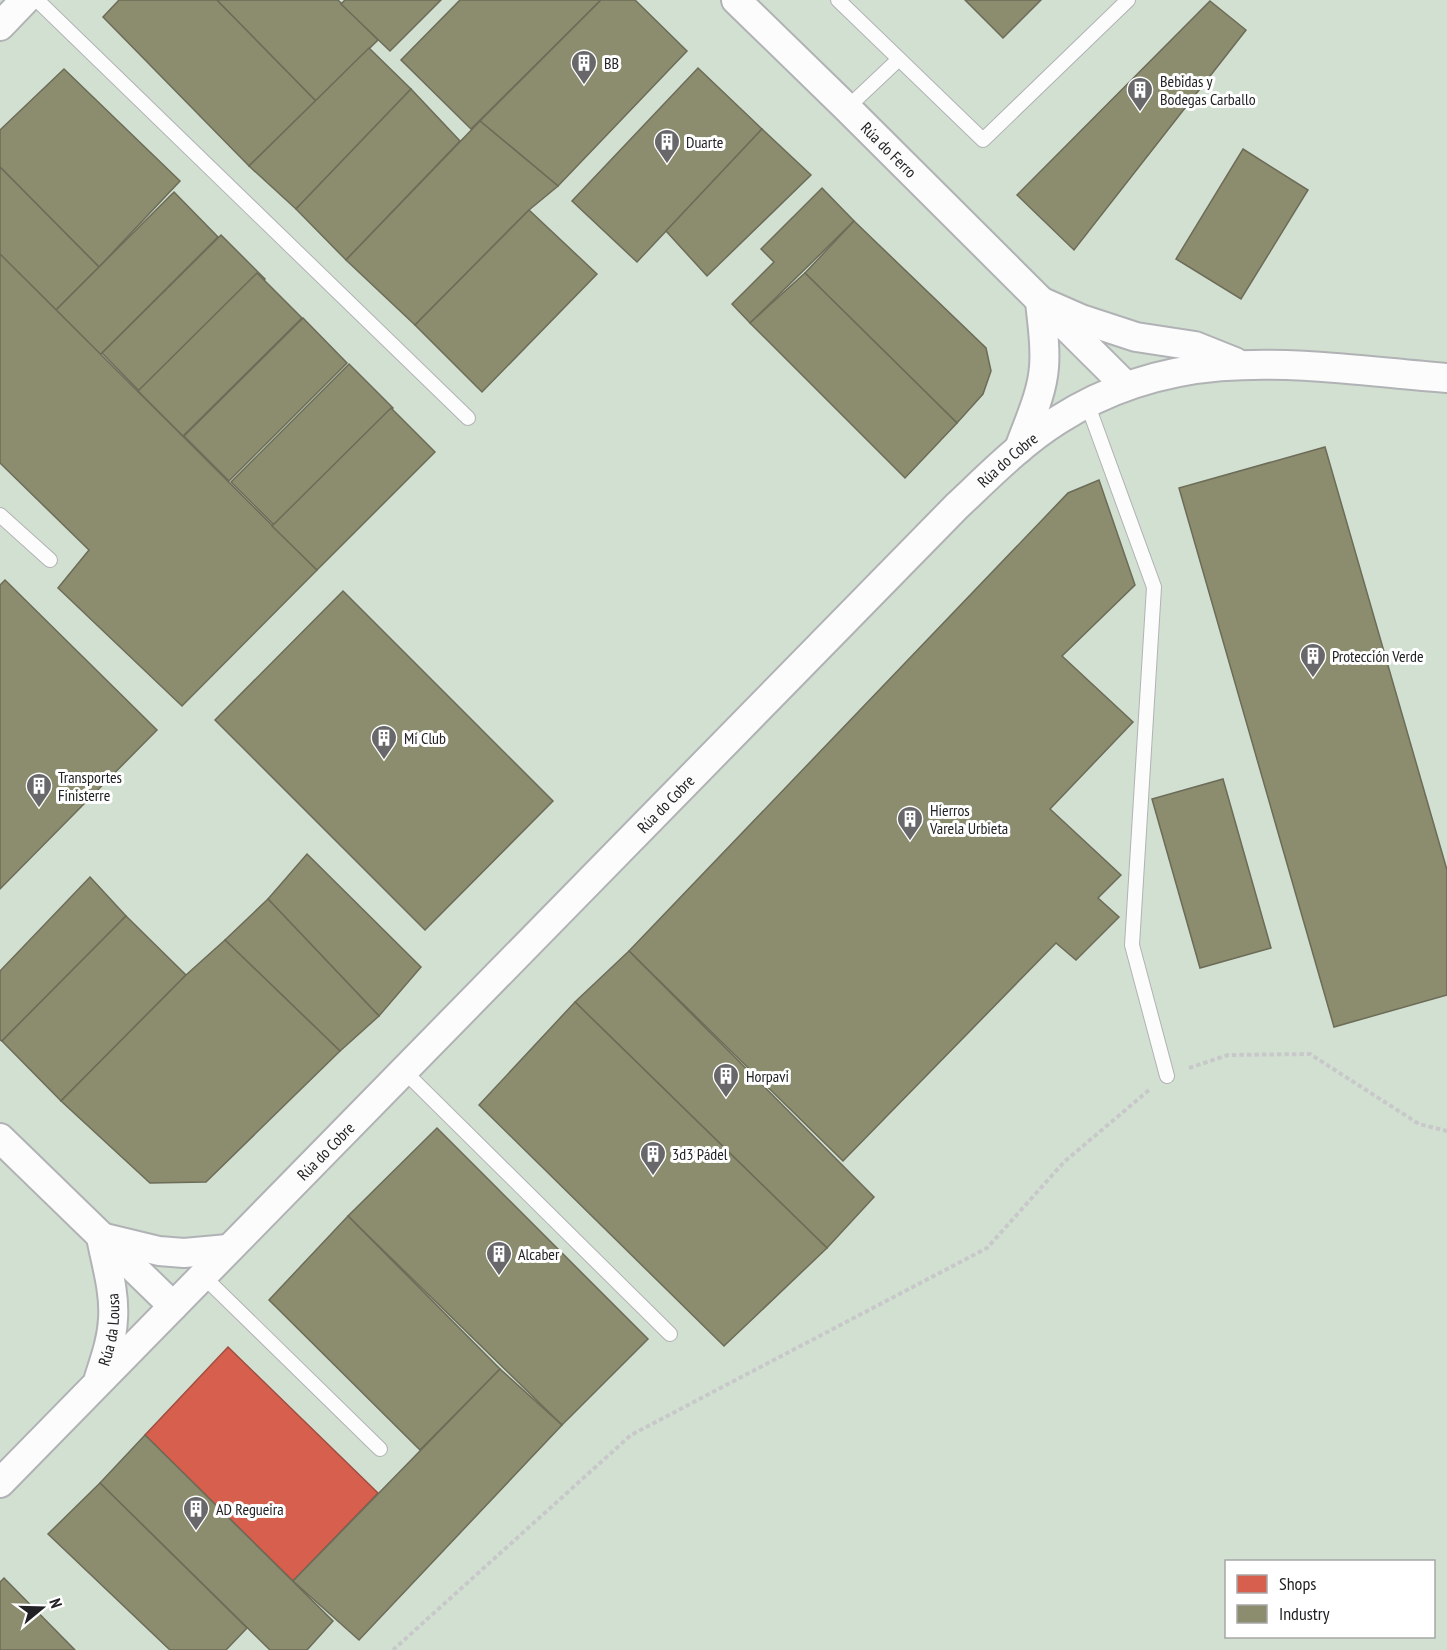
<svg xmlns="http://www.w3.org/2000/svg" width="1447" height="1650" viewBox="0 0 1447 1650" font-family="'PT Sans Narrow',sans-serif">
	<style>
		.green { fill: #d2e0d1; fill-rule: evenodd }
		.shops { fill: #d6604d; stroke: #a04d41; stroke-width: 1.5 }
		.industry { fill: #8c8c6e; stroke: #6c6c58; stroke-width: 1.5 }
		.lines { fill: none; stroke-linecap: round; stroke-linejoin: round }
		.lane-casing { stroke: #b1b2b5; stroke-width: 16 }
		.street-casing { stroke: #b1b2b5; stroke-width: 32 }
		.path { stroke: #c8c8ca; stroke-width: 4; stroke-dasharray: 4.5 3; stroke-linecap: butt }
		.lane { stroke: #fcfcfc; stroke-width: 14 }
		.street { stroke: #fcfcfc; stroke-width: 28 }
		.labels { text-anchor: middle; stroke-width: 6; stroke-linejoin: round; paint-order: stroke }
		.poi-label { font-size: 16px; fill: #222225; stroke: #fff; text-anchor: start }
		.street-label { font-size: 16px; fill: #222225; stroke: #fff }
	</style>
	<rect width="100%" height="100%" fill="#e9eaed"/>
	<path class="green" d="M0,0H1447V1650H0ZM1226,1562H1434V1636H1226Z"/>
	<polygon class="shops" points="228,1347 378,1493 293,1581 145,1435"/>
	<g class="industry">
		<polygon points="119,0 217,0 316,101 249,166 103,17"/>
		<polygon points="217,0 338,0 378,40 316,101"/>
		<polygon points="345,0 441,0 390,51 341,4"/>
		<polygon points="460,0 601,0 471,129 401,60"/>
		<polygon points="601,0 635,0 687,51 558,186 480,121"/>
		<polygon points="965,0 1041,0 1003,38"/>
		<polygon points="1210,1 1246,30 1074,250 1017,195"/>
		<polygon points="369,48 411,89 296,209 249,166"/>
		<polygon points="698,68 762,129 637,262 572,201"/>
		<polygon points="64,69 180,181 99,267 0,167 0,130"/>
		<polygon points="411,89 460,141 346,260 296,209"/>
		<polygon points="480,121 558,186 529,210 415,325 346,260"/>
		<polygon points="762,129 811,175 707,276 666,231"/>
		<polygon points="1243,149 1308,190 1241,299 1176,259"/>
		<polygon points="0,167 99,267 56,310 0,255"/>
		<polygon points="822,188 854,221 750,323 732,304 774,262 761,249"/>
		<polygon points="174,192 218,237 100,355 56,310"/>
		<polygon points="529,210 597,274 482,392 415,325"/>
		<polygon points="854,221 986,348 991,371 983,394 957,423 805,273"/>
		<polygon points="221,235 265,279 146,398 102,353"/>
		<polygon points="0,254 317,570 182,706 58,588 89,550 0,463"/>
		<polygon points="257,273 302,318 183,436 138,391"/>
		<polygon points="805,273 957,423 905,478 750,323"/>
		<polygon points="303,318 347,363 229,481 184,436"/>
		<polygon points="349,364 393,408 275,526 231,482"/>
		<polygon points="391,408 435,452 317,570 272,526"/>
		<polygon points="1325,447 1447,870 1447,995 1334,1027 1179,488"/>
		<polygon points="1099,480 1135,585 1062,656 1133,722 1050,809 1121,875 1098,898 1119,917 1076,960 1056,943 843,1161 629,951 1068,493"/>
		<polygon points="5,580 157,730 0,889 0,585"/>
		<polygon points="343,591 553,801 425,930 215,720"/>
		<polygon points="1223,779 1271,948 1200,968 1152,799"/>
		<polygon points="307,854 421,967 379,1016 268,899"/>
		<polygon points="90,877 126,916 2,1041 0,1040 0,971"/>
		<polygon points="268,899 379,1016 340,1051 225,940"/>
		<polygon points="126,916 186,975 61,1101 2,1041"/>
		<polygon points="225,940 340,1051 206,1182 150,1183 61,1101 186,975"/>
		<polygon points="629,951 874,1197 827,1248 575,1002"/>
		<polygon points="575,1002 827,1248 724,1346 479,1105"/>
		<polygon points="437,1128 648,1339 562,1425 348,1216"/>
		<polygon points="348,1216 500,1369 420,1450 269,1300"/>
		<polygon points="500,1369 562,1425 359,1640 293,1581"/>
		<polygon points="145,1435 333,1621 307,1650 270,1650 100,1483"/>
		<polygon points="100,1483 247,1628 226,1650 170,1650 48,1534"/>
		<polygon points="4,1578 75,1650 0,1650 0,1582"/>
	</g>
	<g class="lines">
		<defs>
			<g id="lane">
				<polyline points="37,0 468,418"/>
				<polyline points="838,0 983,140 1128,0"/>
				<polyline points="847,108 899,59"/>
				<polyline points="1087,403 1154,587 1132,945 1167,1076"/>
				<polyline points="0,515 50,560"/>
				<polyline points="405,1072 670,1334"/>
				<polyline points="202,1275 380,1449"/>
			</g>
			<g id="street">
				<path id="s1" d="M736,0L847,108L1126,386"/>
				<polyline points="0,26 25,0"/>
				<path d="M1019,449C1028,423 1042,395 1044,367C1046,345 1042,323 1040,301L1081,319L1136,337L1195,346L1235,362"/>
				<polyline points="0,1138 173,1306"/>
				<path id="s2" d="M99,1378C105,1359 112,1340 113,1319C115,1292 106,1263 101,1237L159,1251L184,1253L228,1249"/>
				<path id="s3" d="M0,1483C319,1158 638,832 957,506C989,476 1020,444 1058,420C1183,340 1308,367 1447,378"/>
			</g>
		</defs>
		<use href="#lane" class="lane-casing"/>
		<use href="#street" class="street-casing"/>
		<g class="path">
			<polyline points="1189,1068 1228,1055 1310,1054 1419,1124 1447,1131"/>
			<polyline points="393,1650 631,1435 987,1248 1064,1162 1149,1090"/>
		</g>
		<use href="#lane" class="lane"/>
		<use href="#street" class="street"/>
	</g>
	<defs>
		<symbol id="building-pin" viewBox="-11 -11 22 30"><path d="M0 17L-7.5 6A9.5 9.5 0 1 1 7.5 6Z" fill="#68686b" stroke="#fff"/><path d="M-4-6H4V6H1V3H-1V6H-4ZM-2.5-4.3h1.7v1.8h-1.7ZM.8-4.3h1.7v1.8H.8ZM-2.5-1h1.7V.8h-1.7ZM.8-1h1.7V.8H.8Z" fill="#fff"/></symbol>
	</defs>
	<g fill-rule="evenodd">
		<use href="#building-pin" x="569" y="48" width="30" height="40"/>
		<use href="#building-pin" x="1125" y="75" width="30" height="40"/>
		<use href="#building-pin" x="652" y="127" width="30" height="40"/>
		<use href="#building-pin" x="1298" y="641" width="30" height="40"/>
		<use href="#building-pin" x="369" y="723" width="30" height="40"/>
		<use href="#building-pin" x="24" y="771" width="30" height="40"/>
		<use href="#building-pin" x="895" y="804" width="30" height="40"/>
		<use href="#building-pin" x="711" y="1061" width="30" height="40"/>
		<use href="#building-pin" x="638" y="1139" width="30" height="40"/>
		<use href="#building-pin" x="484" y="1239" width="30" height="40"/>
		<use href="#building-pin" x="181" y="1494" width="30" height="40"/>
	</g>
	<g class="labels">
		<g class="poi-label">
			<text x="604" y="69">BB</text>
			<text x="1160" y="87">Bebidas y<tspan x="1160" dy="18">Bodegas Carballo</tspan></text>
			<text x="686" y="148">Duarte</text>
			<text x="1332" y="662">Protección Verde</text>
			<text x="404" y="744">Mi Club</text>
			<text x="58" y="783">Transportes<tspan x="58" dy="18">Finisterre</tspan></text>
			<text x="930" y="816">Hierros<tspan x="930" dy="18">Varela Urbieta</tspan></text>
			<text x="746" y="1082">Horpavi</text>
			<text x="672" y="1160">3d3 Pádel</text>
			<text x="518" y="1260">Alcaber</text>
			<text x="216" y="1515">AD Regueira</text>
		</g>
		<g class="street-label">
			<text dy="6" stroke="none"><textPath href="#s1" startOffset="214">Rúa do Ferro</textPath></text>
			<text dy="6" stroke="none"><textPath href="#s3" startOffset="1436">Rúa do Cobre</textPath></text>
			<text dy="6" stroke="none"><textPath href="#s3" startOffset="951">Rúa do Cobre</textPath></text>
			<text dy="6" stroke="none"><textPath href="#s3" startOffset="465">Rúa do Cobre</textPath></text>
			<text dy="6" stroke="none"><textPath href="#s2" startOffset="50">Rúa da Lousa</textPath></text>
		</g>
	</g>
	<rect x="1225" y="1560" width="210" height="78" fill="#ffffff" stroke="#a7a7a8" stroke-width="1.5"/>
	<rect x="1237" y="1575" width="30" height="18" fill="#d6604d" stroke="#a7a7a8" stroke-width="1.5"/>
	<text x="1279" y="1590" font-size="18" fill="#222225">Shops</text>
	<rect x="1237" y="1605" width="30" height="18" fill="#8c8c6e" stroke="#a7a7a8" stroke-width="1.5"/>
	<text x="1279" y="1620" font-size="18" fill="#222225">Industry</text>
	<g transform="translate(42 1608) rotate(71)" stroke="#ffffff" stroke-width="4.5" paint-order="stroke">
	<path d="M0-4.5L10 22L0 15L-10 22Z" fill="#222225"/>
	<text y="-9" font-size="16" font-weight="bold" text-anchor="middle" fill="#222225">N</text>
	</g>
</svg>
